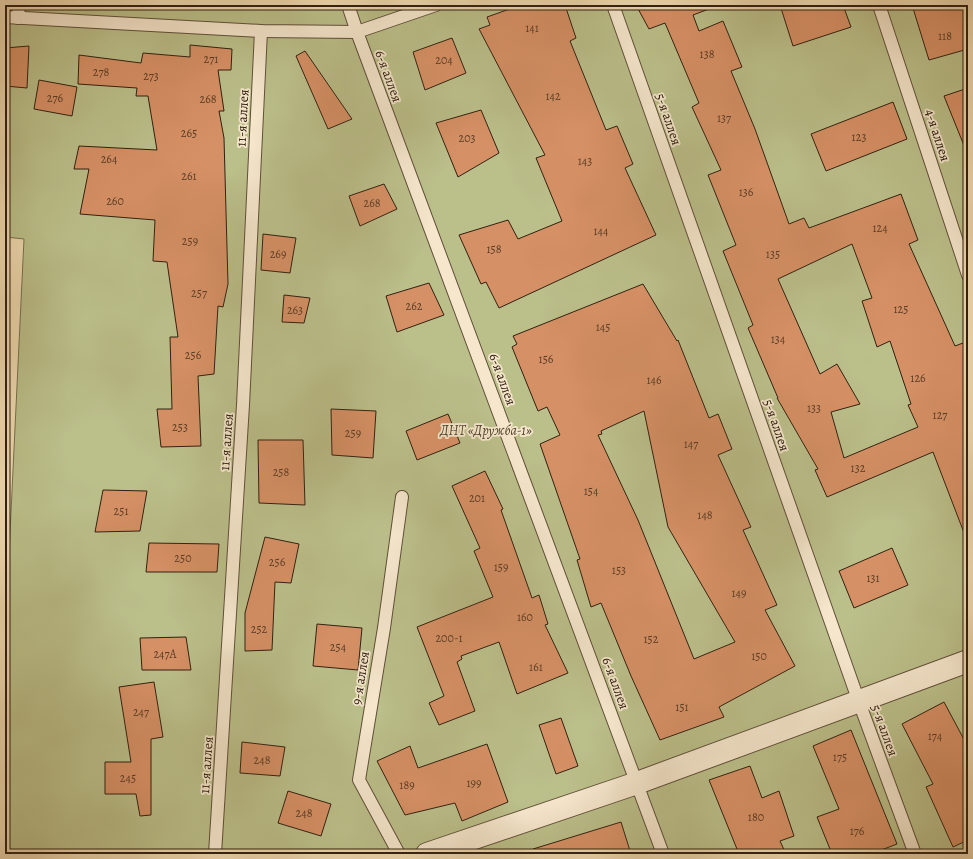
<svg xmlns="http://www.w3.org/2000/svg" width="973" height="859" viewBox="0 0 973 859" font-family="Alegreya,serif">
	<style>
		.green { fill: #bbbf8a; stroke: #76704e }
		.building { fill: #d69065; stroke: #302111; fill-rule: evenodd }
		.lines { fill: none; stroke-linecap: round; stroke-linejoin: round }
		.lane-casing { stroke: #604f39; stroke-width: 14 }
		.street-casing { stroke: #604f39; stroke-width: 24 }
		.lane { stroke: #f5e6cc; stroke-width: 12 }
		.street { stroke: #f5e6cc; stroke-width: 22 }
		.labels { text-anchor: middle; stroke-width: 3.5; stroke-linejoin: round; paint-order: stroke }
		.number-label { font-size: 12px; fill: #5a3d26 }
		.street-label { font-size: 14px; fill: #302111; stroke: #f5e6cc }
		.park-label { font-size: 14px; font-style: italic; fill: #53482f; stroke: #f5e6cc }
	</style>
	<rect width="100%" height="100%" fill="#efd9b0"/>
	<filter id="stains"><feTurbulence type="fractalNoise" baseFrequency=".005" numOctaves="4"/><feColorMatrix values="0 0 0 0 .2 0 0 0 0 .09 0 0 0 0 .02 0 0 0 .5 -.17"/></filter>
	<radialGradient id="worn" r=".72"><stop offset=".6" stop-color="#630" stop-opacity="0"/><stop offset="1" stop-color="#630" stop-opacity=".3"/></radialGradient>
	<polygon class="green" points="5,5 968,5 968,854 5,854 5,638 24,239 5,237"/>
	<g class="building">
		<polygon points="521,5 565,5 576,38 570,41 606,130 617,126 633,164 625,168 656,235 499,308 486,282 481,284 459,235 508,220 518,239 562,221 536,158 545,155 479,29 490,25 487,17"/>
		<path d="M636,5H709V9L693,15L699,31L723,21L742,67L731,71L755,129L789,224L804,218L809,228L901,194L918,240L909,244L955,346L963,343L968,358V537L966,538L933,452L827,497L815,470L818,469L777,398H778L748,328L753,325L723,251L736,245L708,175L721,170L692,107L699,103L665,23L649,29ZM852,244L872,298L862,301L877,347L890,341L911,404L908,405L918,427L844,458L831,412L860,404L837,364L820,374L778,279Z"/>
		<polygon points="780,5 843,5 851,27 793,46"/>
		<polygon points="912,5 968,5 968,49 929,60"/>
		<polygon points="452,38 466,73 425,90 413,52"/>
		<polygon points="190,45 232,49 231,70 218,70 224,111 219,111 224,138 228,284 223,307 218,306 214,374 198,376 201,446 161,447 157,409 172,409 170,337 178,337 167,262 153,261 155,220 80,214 89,169 74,169 79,146 157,150 148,96 136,96 137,88 78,84 79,55 141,63 143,53 190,57"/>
		<polygon points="29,46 27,88 5,86 5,48"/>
		<polygon points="305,51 352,119 328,129 296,56"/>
		<polygon points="39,80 77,87 72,116 34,109"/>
		<polygon points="968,88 968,152 967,153 944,96"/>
		<polygon points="893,102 907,139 826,171 811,134"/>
		<polygon points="481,110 499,153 458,177 436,123"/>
		<polygon points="384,184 397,209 360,226 349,196"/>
		<polygon points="263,234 296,238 290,273 261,270"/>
		<polygon points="429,283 444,315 397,332 386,296"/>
		<path d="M643,284L677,341L678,340L709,418L718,414L732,449L718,455L751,527L743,530L777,605L765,610L795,666L719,707L724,717L660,740L631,676L601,603L591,607L577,560L580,559L540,444L560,435L547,407L538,411L512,347L517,344L513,336ZM644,411L668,527L735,642L694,659L638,520L598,435L602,434L601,431Z"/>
		<polygon points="284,295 310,298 304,323 282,322"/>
		<polygon points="331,409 376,411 373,458 332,455"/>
		<polygon points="448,414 460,443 417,460 406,431"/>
		<polygon points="258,440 303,440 305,505 259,503"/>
		<polygon points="485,471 503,509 501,510 532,598 539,595 548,624 545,625 568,673 517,694 499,642 461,656 462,659 457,662 475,711 439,725 429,703 444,696 417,627 493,597 474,551 480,548 452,486"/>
		<polygon points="103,490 147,491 140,531 95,532"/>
		<polygon points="265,537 299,544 291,583 275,582 272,650 245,651 245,613"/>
		<polygon points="149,543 219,544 217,572 146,572"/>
		<polygon points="892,548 908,585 854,608 839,571"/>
		<polygon points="317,624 362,628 358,670 313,666"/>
		<polygon points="186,637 191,670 142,670 140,638"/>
		<polygon points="154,682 163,737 151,739 151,815 140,816 136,794 105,794 105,762 131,762 119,687"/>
		<polygon points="944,702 968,747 968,840 953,847 926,787 933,784 902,724"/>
		<polygon points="561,718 578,766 556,774 539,725"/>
		<polygon points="851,730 897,844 871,854 832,854 817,817 839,809 813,746"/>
		<polygon points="242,742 285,747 280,776 240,773"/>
		<polygon points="487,744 508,802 462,821 455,803 405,815 377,761 410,746 418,768"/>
		<polygon points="750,766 762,798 779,791 794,836 780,841 786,854 739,854 709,780"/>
		<polygon points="288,791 331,804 321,836 278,823"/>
		<polygon points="621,822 631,854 533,854 533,849"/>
	</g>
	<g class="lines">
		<defs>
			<g id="lane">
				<polyline points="348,5 357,32 663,854"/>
				<polyline points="613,5 859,702 915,854"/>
				<polyline points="879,5 968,275"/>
				<polyline points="5,17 261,31 357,32 436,5"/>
				<polyline points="18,18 19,5"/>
				<polyline points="215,854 243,405 261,31"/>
				<polyline points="399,854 359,780 384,628 402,497"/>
			</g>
			<polyline id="street" points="427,854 637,783 968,661"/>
		</defs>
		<use href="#lane" class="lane-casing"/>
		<use href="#street" class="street-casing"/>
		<use href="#lane" class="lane"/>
		<use href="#street" class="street"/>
	</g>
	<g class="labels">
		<g class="number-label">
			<text x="532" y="32">141</text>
			<text x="945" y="40">118</text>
			<text x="707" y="58">138</text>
			<text x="211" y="63">271</text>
			<text x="444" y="64">204</text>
			<text x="101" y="76">278</text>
			<text x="151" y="80">273</text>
			<text x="553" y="100">142</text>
			<text x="55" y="102">276</text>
			<text x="208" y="103">268</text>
			<text x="724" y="122">137</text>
			<text x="189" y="137">265</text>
			<text x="859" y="141">123</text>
			<text x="467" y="142">203</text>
			<text x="109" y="163">264</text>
			<text x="585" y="165">143</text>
			<text x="189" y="180">261</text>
			<text x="746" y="196">136</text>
			<text x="115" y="205">260</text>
			<text x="372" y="207">268</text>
			<text x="880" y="232">124</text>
			<text x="601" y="235">144</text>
			<text x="190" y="245">259</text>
			<text x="494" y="253">158</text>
			<text x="278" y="258">269</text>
			<text x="773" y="258">135</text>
			<text x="199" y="297">257</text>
			<text x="414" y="310">262</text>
			<text x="901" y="313">125</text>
			<text x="295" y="314">263</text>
			<text x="603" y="331">145</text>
			<text x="778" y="343">134</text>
			<text x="193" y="359">256</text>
			<text x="546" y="363">156</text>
			<text x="918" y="382">126</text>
			<text x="654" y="384">146</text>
			<text x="814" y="412">133</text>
			<text x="940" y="419">127</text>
			<text x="180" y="431">253</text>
			<text x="353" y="437">259</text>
			<text x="691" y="448">147</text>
			<text x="858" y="472">132</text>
			<text x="281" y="476">258</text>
			<text x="591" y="495">154</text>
			<text x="477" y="502">201</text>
			<text x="121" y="515">251</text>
			<text x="705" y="519">148</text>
			<text x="183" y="562">250</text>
			<text x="277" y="566">256</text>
			<text x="501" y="571">159</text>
			<text x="619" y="574">153</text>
			<text x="873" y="582">131</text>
			<text x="739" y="597">149</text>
			<text x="525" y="621">160</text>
			<text x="259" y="633">252</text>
			<text x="449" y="642">200-1</text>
			<text x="651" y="643">152</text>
			<text x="338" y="651">254</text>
			<text x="165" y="658">247А</text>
			<text x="759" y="660">150</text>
			<text x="536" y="671">161</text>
			<text x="682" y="711">151</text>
			<text x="141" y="716">247</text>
			<text x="935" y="740">174</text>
			<text x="840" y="761">175</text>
			<text x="262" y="764">248</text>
			<text x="128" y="782">245</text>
			<text x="474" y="787">199</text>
			<text x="407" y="789">189</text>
			<text x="304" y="817">248</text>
			<text x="756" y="821">180</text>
			<text x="857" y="835">176</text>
		</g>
		<g class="street-label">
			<text transform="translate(389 76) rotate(70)" y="5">6-я аллея</text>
			<text transform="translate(242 118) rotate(-87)" y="5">11-я аллея</text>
			<text transform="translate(669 119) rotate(71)" y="5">5-я аллея</text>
			<text transform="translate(938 135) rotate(72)" y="5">4-я аллея</text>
			<text transform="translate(503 379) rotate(70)" y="5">6-я аллея</text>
			<text transform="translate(777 425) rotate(71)" y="5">5-я аллея</text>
			<text transform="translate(226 442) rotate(-86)" y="5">11-я аллея</text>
			<text transform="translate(360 678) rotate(-81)" y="5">9-я аллея</text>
			<text transform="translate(616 683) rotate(70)" y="5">6-я аллея</text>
			<text transform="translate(885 730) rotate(70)" y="5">5-я аллея</text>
			<text transform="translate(206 765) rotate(-86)" y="5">11-я аллея</text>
		</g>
		<g class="park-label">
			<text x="486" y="435">ДНТ «Дружба-1»</text>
		</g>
	</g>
	<rect width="973" height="859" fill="none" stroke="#efd9b0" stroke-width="20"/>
	<rect x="6" y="6" width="961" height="847" fill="none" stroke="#302111" stroke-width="2"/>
	<rect x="10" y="10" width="953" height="839" fill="none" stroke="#302111"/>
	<rect width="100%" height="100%" filter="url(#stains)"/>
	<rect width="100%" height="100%" fill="url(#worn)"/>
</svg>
